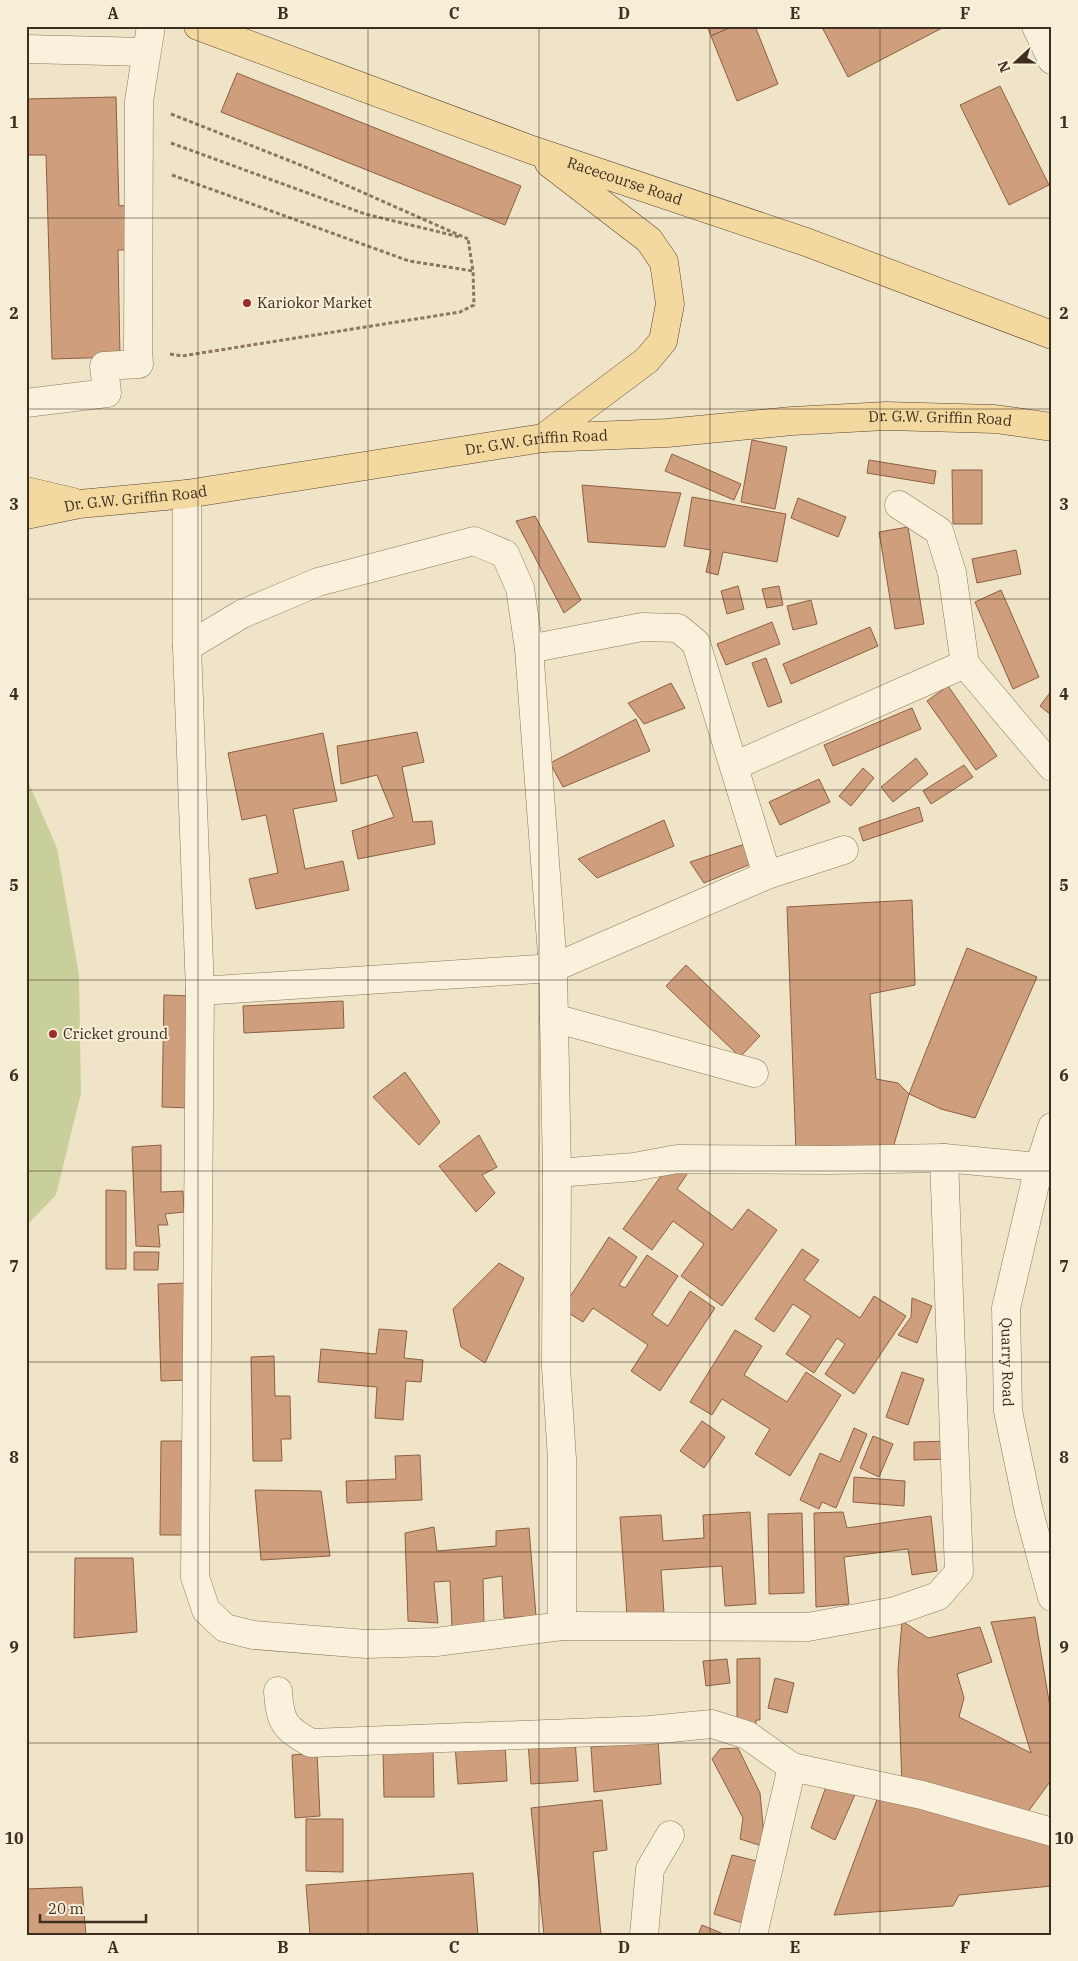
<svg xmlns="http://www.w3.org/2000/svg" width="1078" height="1961" viewBox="0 0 1078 1961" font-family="'IBM Plex Serif',serif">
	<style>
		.green { fill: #c9cf9b }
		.building { fill: #cf9f7d; stroke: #8d5f41 }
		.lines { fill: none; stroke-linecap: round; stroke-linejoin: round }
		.minor-casing { stroke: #8d765c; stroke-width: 29 }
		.major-casing { stroke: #5b4430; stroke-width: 29 }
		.path { stroke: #8d765c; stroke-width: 3; stroke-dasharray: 4 2.5; stroke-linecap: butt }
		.minor { stroke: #faf1dc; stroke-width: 28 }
		.major { stroke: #f3d9a0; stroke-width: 28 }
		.grid { fill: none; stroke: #3d2e20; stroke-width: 1; stroke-opacity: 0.55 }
		.poi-dot { fill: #9e2a2b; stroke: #f7eed8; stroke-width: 2 }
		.labels { text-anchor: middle; stroke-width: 4; stroke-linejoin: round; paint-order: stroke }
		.street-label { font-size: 15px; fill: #3d2e20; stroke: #f7eed8 }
		.poi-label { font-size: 15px; fill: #3d2e20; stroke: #f7eed8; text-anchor: start }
		.neatline { fill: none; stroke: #3d2e20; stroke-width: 2 }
		.grid-label { font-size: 16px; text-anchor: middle; font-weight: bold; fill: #3d2e20 }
	</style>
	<rect width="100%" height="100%" fill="#f0e4c8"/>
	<polygon class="green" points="26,777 57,848 79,975 81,1093 56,1195 26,1226"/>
	<g class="building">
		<polygon points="707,26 734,26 711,36"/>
		<polygon points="734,26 755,26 778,84 737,101 711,36"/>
		<polygon points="827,26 946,26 848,77 823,29"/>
		<polygon points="237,73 521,186 505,225 221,112"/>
		<polygon points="1000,86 1049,185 1009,205 960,105"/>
		<polygon points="116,97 119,206 131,205 132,250 118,250 120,357 52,359 46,155 26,155 26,99"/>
		<polygon points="752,440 787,447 775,509 741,502"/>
		<polygon points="672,454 741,484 734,500 665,471"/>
		<polygon points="869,460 936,471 934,484 867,473"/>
		<polygon points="952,470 982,470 982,524 953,524"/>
		<polygon points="582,485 681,493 665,547 588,542"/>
		<polygon points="692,497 786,514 777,562 723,552 718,575 706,572 711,550 684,546"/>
		<polygon points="798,498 846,517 838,537 791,518"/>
		<polygon points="535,516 581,600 564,613 516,521"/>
		<polygon points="908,527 924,624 895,629 879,532"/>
		<polygon points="1016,550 1021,574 977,583 972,559"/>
		<polygon points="738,586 744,609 727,614 721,591"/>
		<polygon points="779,586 783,605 767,608 762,589"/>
		<polygon points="1001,590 1039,677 1013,689 975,602"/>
		<polygon points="811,600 817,624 793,630 787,606"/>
		<polygon points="772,622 780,644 726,665 717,644"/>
		<polygon points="870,627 878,646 791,684 783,664"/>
		<polygon points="766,658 782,702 768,707 752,663"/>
		<polygon points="671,683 685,708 644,724 628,703"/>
		<polygon points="948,686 997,756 976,770 927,701"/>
		<polygon points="1052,690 1052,716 1040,706"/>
		<polygon points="912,708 921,729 833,766 824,745"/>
		<polygon points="636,719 650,751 563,787 550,763"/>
		<polygon points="417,732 424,762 402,767 413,822 432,821 435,844 358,859 352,831 394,817 377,775 341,784 337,746"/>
		<polygon points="323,733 337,801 293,809 305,869 343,861 349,890 256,909 249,879 278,873 266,815 242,820 228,753"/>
		<polygon points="916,758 928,774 893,802 881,787"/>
		<polygon points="964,765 973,777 931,804 923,791"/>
		<polygon points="863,768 874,778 851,806 839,796"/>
		<polygon points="819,779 830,802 780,825 769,802"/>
		<polygon points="919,807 923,821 863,841 859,828"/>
		<polygon points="664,820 674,846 597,878 578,859"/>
		<polygon points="748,843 756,862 704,883 690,862"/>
		<polygon points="912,900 915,985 870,994 876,1079 898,1083 909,1094 892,1151 796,1152 787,907"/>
		<polygon points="967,948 1037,977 975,1118 941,1109 909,1094"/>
		<polygon points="686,965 760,1036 740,1057 666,986"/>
		<polygon points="164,995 191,996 190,1108 162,1107"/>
		<polygon points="343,1001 344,1028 244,1033 243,1006"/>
		<polygon points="405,1072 440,1122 419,1145 373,1097"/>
		<polygon points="479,1135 497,1167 482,1175 495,1193 476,1212 439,1166"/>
		<polygon points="161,1145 161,1192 183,1191 184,1212 165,1214 168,1225 158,1225 160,1247 136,1246 132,1147"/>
		<polygon points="671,1162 687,1174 677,1189 732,1230 748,1209 777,1230 722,1306 681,1276 704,1244 673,1221 652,1250 623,1229"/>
		<polygon points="106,1190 126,1191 126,1269 106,1269"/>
		<polygon points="609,1237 637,1257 619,1285 625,1288 647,1255 678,1276 652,1315 668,1326 690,1291 715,1308 660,1391 631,1371 648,1345 593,1308 583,1322 562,1309"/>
		<polygon points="802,1249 819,1260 804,1280 860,1318 874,1296 906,1316 854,1394 825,1374 845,1344 837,1338 814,1373 786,1354 811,1316 793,1304 774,1332 755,1319"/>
		<polygon points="134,1252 159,1252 158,1270 134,1270"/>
		<polygon points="499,1263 524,1278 485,1363 461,1347 453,1309"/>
		<polygon points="185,1283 187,1380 161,1381 158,1284"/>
		<polygon points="912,1298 932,1306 917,1343 898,1335 911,1317"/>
		<polygon points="379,1329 407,1331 404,1358 423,1360 421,1382 406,1381 403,1420 375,1418 377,1387 318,1382 321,1349 376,1354"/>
		<polygon points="735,1330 762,1346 744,1375 787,1402 806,1372 841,1395 790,1476 755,1454 770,1429 722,1399 712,1415 690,1402"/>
		<polygon points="274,1356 275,1396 290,1396 291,1439 281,1439 282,1461 253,1461 251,1357"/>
		<polygon points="902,1372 924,1379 908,1425 886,1417"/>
		<polygon points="702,1421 725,1437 704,1468 680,1451"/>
		<polygon points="854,1428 867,1434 836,1508 822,1502 819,1509 800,1500 820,1453 840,1462"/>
		<polygon points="873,1436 893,1444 879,1477 860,1468"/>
		<polygon points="161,1441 188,1441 186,1535 160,1535"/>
		<polygon points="949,1441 950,1459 914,1460 914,1442"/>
		<polygon points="420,1455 422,1500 347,1503 346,1481 396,1479 395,1456"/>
		<polygon points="854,1477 905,1481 904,1506 853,1502"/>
		<polygon points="255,1490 321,1491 330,1556 261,1560"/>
		<polygon points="750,1512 756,1604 725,1606 722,1566 661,1570 664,1613 627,1615 620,1517 661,1515 663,1541 704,1538 703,1515"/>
		<polygon points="843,1512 847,1528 931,1516 937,1571 912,1575 908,1549 844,1557 849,1604 816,1607 814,1513"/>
		<polygon points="802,1513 804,1593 769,1594 768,1514"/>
		<polygon points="434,1527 437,1551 496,1546 496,1531 529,1528 536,1616 504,1618 502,1576 483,1579 484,1625 452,1628 450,1581 434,1582 438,1623 408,1621 405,1533"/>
		<polygon points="75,1558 133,1558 137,1632 74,1638"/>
		<polygon points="1035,1617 1052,1719 1052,1779 1025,1816 902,1787 898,1670 902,1621 928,1638 980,1627 992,1662 957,1674 964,1698 959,1717 1031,1753 991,1622"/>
		<polygon points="760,1658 760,1720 756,1720 756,1728 737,1728 737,1659"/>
		<polygon points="727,1659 730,1683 706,1686 703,1661"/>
		<polygon points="775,1678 794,1683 787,1713 768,1708"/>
		<polygon points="575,1740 578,1781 531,1784 528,1742"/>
		<polygon points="658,1740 661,1784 594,1792 591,1747"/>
		<polygon points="505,1743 507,1781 458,1784 455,1745"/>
		<polygon points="738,1748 760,1793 765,1847 740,1839 743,1818 712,1759 720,1749"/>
		<polygon points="433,1749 434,1797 384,1797 383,1750"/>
		<polygon points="317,1753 320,1816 295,1818 292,1755"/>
		<polygon points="827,1784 857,1790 835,1840 811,1828"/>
		<polygon points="881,1789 1052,1846 1052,1886 959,1895 953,1906 834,1915"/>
		<polygon points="602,1800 607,1850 593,1852 601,1935 544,1935 531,1808"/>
		<polygon points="306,1819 343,1819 343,1872 306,1871"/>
		<polygon points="732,1855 761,1862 743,1923 714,1914"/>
		<polygon points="473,1873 478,1935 310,1935 306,1885"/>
		<polygon points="82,1887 86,1935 26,1935 26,1889"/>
		<polygon points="702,1925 726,1935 698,1935"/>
	</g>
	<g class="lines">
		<defs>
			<g id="minor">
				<polyline points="1036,26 1052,60"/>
				<polyline points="26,49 146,52"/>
				<polyline points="26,403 107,393 104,366 139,364 138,349 139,101 151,26"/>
				<polyline points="187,494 187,647 200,991 195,1577 206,1610 225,1628 253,1635 366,1644 436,1642 562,1626 808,1627 895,1611 938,1596 959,1572 944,1158"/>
				<polyline points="899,505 939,531 952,573 965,664"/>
				<polyline points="187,647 242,614 318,582 474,541 505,554 520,588 529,649 553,968 557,1173 556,1367 562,1459 562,1626"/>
				<polyline points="529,649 642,627 678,628 696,643 767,875"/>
				<polyline points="734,766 965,664 1052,767"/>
				<polyline points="200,991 553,968 767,875 844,850"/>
				<polyline points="554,1018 754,1073"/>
				<path id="s1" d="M1052,1127L1039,1167L1006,1308L1008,1411L1029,1512L1052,1597"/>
				<polyline points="557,1173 634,1167 677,1159 829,1160 944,1158 1039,1167"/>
				<path d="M278,1691C280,1722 284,1728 311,1743L650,1730L712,1724L747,1735L792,1767L753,1935"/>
				<polyline points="792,1767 922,1795 1052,1832"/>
				<polyline points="644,1935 650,1869 670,1835"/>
			</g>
			<g id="major">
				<path id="s2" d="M198,26L532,150L806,242L1052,335"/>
				<polyline points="543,438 647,360 663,341 670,304 664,262 649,240 549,163"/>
				<polyline points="26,491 73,502"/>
				<path id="s3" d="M26,515L79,504L187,494L543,438L667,433L792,421L886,416L995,419L1052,427"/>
			</g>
		</defs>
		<use href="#minor" class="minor-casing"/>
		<use href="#major" class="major-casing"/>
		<g class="path">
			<polyline points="171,114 303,166 468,239"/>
			<polyline points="171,143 365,214 460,237"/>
			<polyline points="172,175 409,261 473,271"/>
			<polyline points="170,354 182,356 460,312 474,305 473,271 468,239"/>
		</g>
		<use href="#minor" class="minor"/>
		<use href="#major" class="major"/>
	</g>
	<path class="grid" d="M198,26V1935M368,26V1935M539,26V1935M710,26V1935M880,26V1935M26,218H1052M26,409H1052M26,599H1052M26,790H1052M26,980H1052M26,1171H1052M26,1362H1052M26,1552H1052M26,1743H1052"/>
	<g class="poi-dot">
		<circle cx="247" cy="303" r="5"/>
		<circle cx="53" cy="1034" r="5"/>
	</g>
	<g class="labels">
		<g class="street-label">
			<text dy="5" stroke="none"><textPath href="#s2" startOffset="454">Racecourse Road</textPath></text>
			<text dy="5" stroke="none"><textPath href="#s3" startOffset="921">Dr. G.W. Griffin Road</textPath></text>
			<text dy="5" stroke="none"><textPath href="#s3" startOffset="516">Dr. G.W. Griffin Road</textPath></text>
			<text dy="5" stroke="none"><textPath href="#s3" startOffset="111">Dr. G.W. Griffin Road</textPath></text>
			<text dy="5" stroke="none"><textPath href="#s1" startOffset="241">Quarry Road</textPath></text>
		</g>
		<g class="poi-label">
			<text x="257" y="308">Kariokor Market</text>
			<text x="63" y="1039">Cricket ground</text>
		</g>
	</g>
	<rect width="1078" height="1961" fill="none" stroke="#f7eed8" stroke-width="55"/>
	<g transform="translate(1016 62) rotate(249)" stroke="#f7eed8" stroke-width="4" paint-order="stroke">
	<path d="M0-4L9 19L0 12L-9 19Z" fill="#3d2e20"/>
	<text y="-8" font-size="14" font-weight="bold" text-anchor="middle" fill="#3d2e20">N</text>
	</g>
	<path d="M40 1914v8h106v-8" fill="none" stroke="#3d2e20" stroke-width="2.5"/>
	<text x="48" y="1914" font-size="15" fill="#3d2e20" stroke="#f7eed8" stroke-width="4" paint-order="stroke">20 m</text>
	<rect x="28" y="28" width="1022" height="1906" class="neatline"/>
	<g class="grid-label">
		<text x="113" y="19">A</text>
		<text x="283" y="19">B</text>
		<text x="454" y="19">C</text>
		<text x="624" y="19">D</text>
		<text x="795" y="19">E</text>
		<text x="965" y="19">F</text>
		<text x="14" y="128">1</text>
		<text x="1064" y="128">1</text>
		<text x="14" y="319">2</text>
		<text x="1064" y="319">2</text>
		<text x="14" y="510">3</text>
		<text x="1064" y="510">3</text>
		<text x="14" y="700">4</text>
		<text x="1064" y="700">4</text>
		<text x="14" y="891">5</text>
		<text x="1064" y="891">5</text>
		<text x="14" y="1081">6</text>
		<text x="1064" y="1081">6</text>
		<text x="14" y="1272">7</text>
		<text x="1064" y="1272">7</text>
		<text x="14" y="1463">8</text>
		<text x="1064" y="1463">8</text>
		<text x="14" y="1653">9</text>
		<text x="1064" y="1653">9</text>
		<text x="14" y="1844">10</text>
		<text x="1064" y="1844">10</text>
		<text x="113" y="1953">A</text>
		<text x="283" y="1953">B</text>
		<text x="454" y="1953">C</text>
		<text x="624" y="1953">D</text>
		<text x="795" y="1953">E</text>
		<text x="965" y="1953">F</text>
	</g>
</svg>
